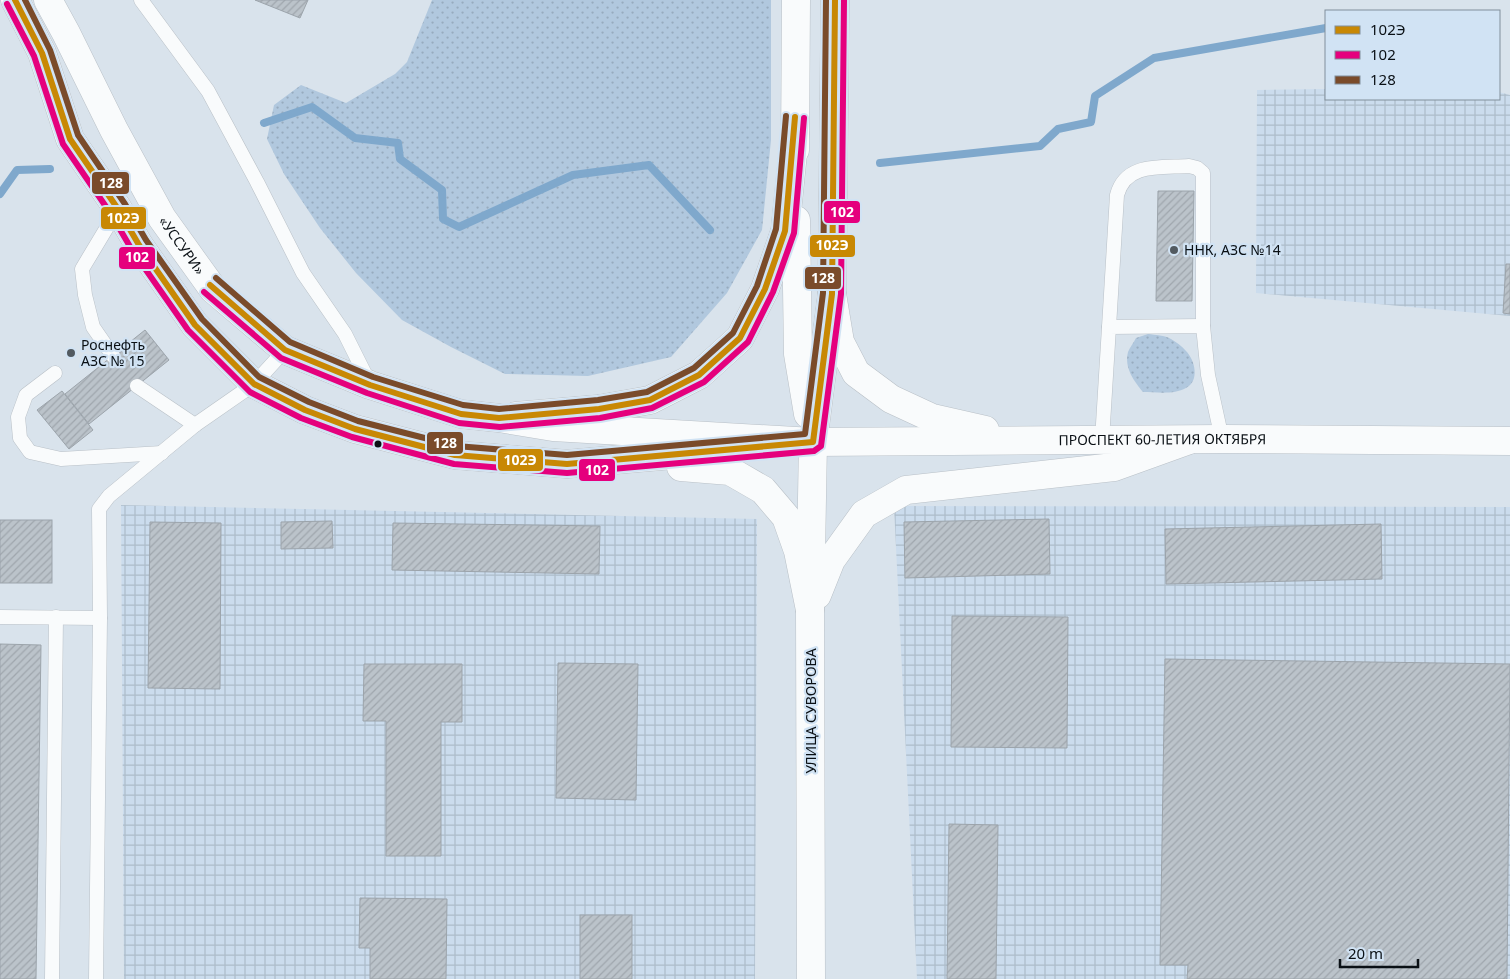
<svg xmlns="http://www.w3.org/2000/svg" width="1510" height="979" viewBox="0 0 1510 979" font-family="'Noto Sans',sans-serif">
	<style>
		.industrial { fill: url(#industrial-grid) }
		.grass { fill: url(#grass-dots) }
		.lines { fill: none; stroke-linecap: round; stroke-linejoin: round }
		.stream { stroke: #7fa8cc; stroke-width: 8 }
		.building { fill: url(#building-hatch); stroke: #9ca4ab }
		.lane-casing { stroke: #b9c0c7; stroke-width: 15 }
		.secondary-casing { stroke: #b9c0c7; stroke-width: 29 }
		.highway-casing { stroke: #b9c0c7; stroke-width: 29 }
		.lane { stroke: #f9fbfc; stroke-width: 14 }
		.secondary { stroke: #f9fbfc; stroke-width: 28 }
		.highway { stroke: #f9fbfc; stroke-width: 28 }
		.bus-1-casing { stroke: #d1e3f4; stroke-width: 10 }
		.bus-2-casing { stroke: #d1e3f4; stroke-width: 10 }
		.bus-3-casing { stroke: #d1e3f4; stroke-width: 10 }
		.bus-1 { stroke: #c88804; stroke-width: 6 }
		.bus-2 { stroke: #e5007d; stroke-width: 6 }
		.bus-3 { stroke: #7a4b2a; stroke-width: 6 }
		.poi-dot { fill: #525a60; stroke: #d1e3f4; stroke-width: 2 }
		.bus-dot { fill: #0a1015; stroke: #d1e3f4; stroke-width: 2 }
		.labels { text-anchor: middle; stroke-width: 4.5; stroke-linejoin: round; paint-order: stroke }
		.street-label { font-size: 14px; fill: #0a1015; stroke: #d1e3f4 }
		.poi-label { font-size: 14px; fill: #0a1015; stroke: #d1e3f4; text-anchor: start }
		.line-badge { stroke: #d1e3f4; stroke-width: 2 }
		.badge-label { font-size: 14px; text-anchor: middle; font-weight: bold; fill: #fff }
	</style>
	<defs>
		<pattern id="industrial-grid" width="8" height="8" patternUnits="userSpaceOnUse" patternTransform="scale(1.25)"><rect width="8" height="8" fill="#cbdced"/><path d="M0 4h8M4 0v8" fill="none" stroke="#adbcca"/></pattern>
		<pattern id="grass-dots" width="8" height="8" patternUnits="userSpaceOnUse" patternTransform="scale(1.25)"><rect width="8" height="8" fill="#b1c8de"/><path d="M2 2h.1M6 6h.1" fill="none" stroke="#97abbe" stroke-width="1.8" stroke-linecap="round"/></pattern>
		<pattern id="building-hatch" width="6" height="6" patternUnits="userSpaceOnUse" patternTransform="scale(1.25)"><rect width="6" height="6" fill="#bbc3ca"/><path d="M-1 1l2-2M0 6l6-6M5 7l2-2" fill="none" stroke="#9fa6ad"/></pattern>
	</defs>
	<rect width="100%" height="100%" fill="#d9e3ec"/>
	<g class="industrial">
		<polygon points="1326,89 1326,99 1499,99 1499,92 1510,95 1510,316 1256,293 1257,90"/>
		<polygon points="121,505 757,519 755,979 124,979"/>
		<polygon points="894,506 1510,507 1510,979 917,979"/>
	</g>
	<g class="grass">
		<polygon points="432,0 771,0 771,140 762,230 727,293 671,357 588,376 505,374 451,347 402,320 356,273 320,228 284,174 267,139 274,105 301,85 346,103 395,74 407,62"/>
		<path d="M1148,334C1155,335 1165,335 1171,339C1176,342 1182,346 1186,351C1195,360 1200,381 1186,388C1174,395 1156,392 1143,392C1134,381 1124,368 1128,352C1130,347 1134,342 1136,338Z"/>
	</g>
	<g class="lines">
		<g class="stream">
			<polyline points="264,123 312,107 355,138 398,143 400,159 442,190 443,219 459,227 573,175 649,165 710,230"/>
			<polyline points="880,163 1040,146 1058,129 1091,122 1095,96 1154,58 1326,28"/>
			<polyline points="0,194 17,170 50,169"/>
		</g>
	</g>
	<g class="building">
		<polygon points="255,0 308,0 300,18"/>
		<polygon points="1158,191 1194,191 1192,301 1156,301"/>
		<polygon points="1506,264 1510,264 1510,314 1503,313"/>
		<polygon points="145,330 169,360 89,424 65,394"/>
		<polygon points="62,391 93,430 69,449 37,410"/>
		<polygon points="1049,519 1050,574 905,578 904,522"/>
		<rect x="0" y="520" width="52" height="63"/>
		<polygon points="332,521 333,548 281,549 281,522"/>
		<polygon points="150,522 221,523 220,689 148,688"/>
		<polygon points="393,523 600,526 599,574 392,570"/>
		<polygon points="1381,524 1382,579 1166,584 1165,529"/>
		<polygon points="952,616 1068,617 1067,748 951,747"/>
		<polygon points="0,644 41,645 36,979 0,979"/>
		<polygon points="1165,659 1510,664 1507,979 1187,979 1188,965 1160,965"/>
		<polygon points="558,663 638,664 636,800 556,798"/>
		<polygon points="364,664 462,664 462,722 441,722 441,856 386,856 386,721 363,721"/>
		<polygon points="949,824 998,825 996,979 947,979"/>
		<polygon points="360,898 447,899 446,979 370,979 370,948 359,948"/>
		<rect x="580" y="915" width="52" height="64"/>
	</g>
	<g class="lines">
		<defs>
			<g id="lane">
				<polyline points="141,0 208,91 257,182 303,273 345,334 369,382"/>
				<path d="M1109,327L1117,195C1126,162 1161,168 1189,166L1197,168L1203,173V326"/>
				<polyline points="113,356 93,327 85,295 82,269 118,209"/>
				<polyline points="55,373 26,395 18,417 20,438 30,452 61,459 162,453"/>
				<polyline points="137,386 195,425 254,384 285,350"/>
				<polyline points="1102,440 1109,327 1203,326 1208,375 1222,439"/>
				<polyline points="0,617 100,618"/>
				<polyline points="52,979 56,617"/>
				<polyline points="96,979 100,618 99,509 109,496 195,425"/>
			</g>
			<g id="secondary">
				<polyline points="795,150 796,0"/>
				<polyline points="796,220 798,354 808,414"/>
				<polyline points="516,416 599,409 650,400 699,375 740,338 765,289 785,231 795,133"/>
				<polyline points="817,595 831,560 864,514 906,490 1114,467 1189,440"/>
				<polyline points="811,979 810,610 813,442 832,294 835,0"/>
			</g>
			<g id="highway">
				<polyline points="15,0 42,53 70,139 118,209 139,245 195,325 254,384 305,410 355,429 455,455 567,464 719,451"/>
				<path id="s1" d="M48,0L66,33L114,130L162,218L213,289L285,350L370,385L461,414L499,418L553,427L813,442L1222,439L1510,441"/>
				<polyline points="832,294 840,342 856,373 891,399 932,418 985,430"/>
				<polyline points="681,467 730,471 763,490 786,517 798,551 810,610"/>
			</g>
		</defs>
		<use href="#lane" class="lane-casing"/>
		<use href="#secondary" class="secondary-casing"/>
		<use href="#highway" class="highway-casing"/>
		<use href="#lane" class="lane"/>
		<use href="#secondary" class="secondary"/>
		<use href="#highway" class="highway"/>
		<defs>
			<g id="bus-1">
				<polyline points="15,0 42,53 70,139 118,209 139,245 195,325 254,384 305,410 355,429 455,455 567,464 813,442 832,294 835,0"/>
				<polyline points="210,285 285,350 370,385 461,414 499,418 599,409 650,400 699,375 740,338 765,289 785,231 795,117"/>
			</g>
			<g id="bus-2">
				<polyline points="7,4 34,56 63,144 111,214 132,250 188,330 250,392 301,418 352,437 454,464 567,473 814,451 821,446 841,294 844,0"/>
				<polyline points="204,292 281,358 367,393 459,423 500,427 600,418 652,408 704,382 748,342 773,292 794,233 804,118"/>
			</g>
			<g id="bus-3">
				<polyline points="25,0 50,50 78,135 125,204 146,240 202,319 259,377 309,402 358,421 456,446 567,455 805,434 823,293 826,0"/>
				<polyline points="216,278 290,342 373,377 463,405 499,409 598,400 647,392 694,368 733,333 757,286 776,229 786,116"/>
			</g>
		</defs>
		<use href="#bus-1" class="bus-1-casing"/>
		<use href="#bus-2" class="bus-2-casing"/>
		<use href="#bus-3" class="bus-3-casing"/>
		<use href="#bus-1" class="bus-1"/>
		<use href="#bus-2" class="bus-2"/>
		<use href="#bus-3" class="bus-3"/>
	</g>
	<g class="poi-dot">
		<circle cx="1174" cy="250" r="5"/>
		<circle cx="71" cy="353" r="5"/>
	</g>
	<circle class="bus-dot" cx="378" cy="444" r="4.5"/>
	<g class="labels">
		<g class="street-label">
			<text dy="5" stroke="none"><textPath href="#s1" startOffset="280">«УССУРИ»</textPath></text>
			<text dy="5" stroke="none"><textPath href="#s1" startOffset="1318">ПРОСПЕКТ 60-ЛЕТИЯ ОКТЯБРЯ</textPath></text>
			<text transform="translate(811 711) rotate(-90)" y="5">УЛИЦА СУВОРОВА</text>
		</g>
		<g class="poi-label">
			<text x="1184" y="255">ННК, АЗС №14</text>
			<text x="81" y="350">Роснефть<tspan x="81" dy="16">АЗС № 15</tspan></text>
		</g>
	</g>
	<g class="line-badge">
		<rect x="91" y="171" width="39" height="24" rx="5" fill="#7a4b2a"/>
		<rect x="823" y="200" width="38" height="24" rx="5" fill="#e5007d"/>
		<rect x="100" y="206" width="47" height="24" rx="5" fill="#c88804"/>
		<rect x="809" y="234" width="47" height="24" rx="5" fill="#c88804"/>
		<rect x="118" y="246" width="38" height="24" rx="5" fill="#e5007d"/>
		<rect x="804" y="266" width="38" height="24" rx="5" fill="#7a4b2a"/>
		<rect x="426" y="431" width="38" height="24" rx="5" fill="#7a4b2a"/>
		<rect x="497" y="448" width="47" height="24" rx="5" fill="#c88804"/>
		<rect x="578" y="458" width="38" height="24" rx="5" fill="#e5007d"/>
	</g>
	<g class="badge-label">
		<text x="111" y="188">128</text>
		<text x="842" y="217">102</text>
		<text x="123" y="223">102Э</text>
		<text x="832" y="250">102Э</text>
		<text x="137" y="262">102</text>
		<text x="823" y="283">128</text>
		<text x="445" y="448">128</text>
		<text x="520" y="465">102Э</text>
		<text x="597" y="475">102</text>
	</g>
	<rect x="1325" y="10" width="175" height="90" fill="#d1e3f4" stroke="#818f9b"/>
	<rect x="1335" y="26" width="25" height="8" fill="#c88804" stroke="#818f9b"/>
	<text x="1370" y="35" font-size="15" fill="#0a1015">102Э</text>
	<rect x="1335" y="51" width="25" height="8" fill="#e5007d" stroke="#818f9b"/>
	<text x="1370" y="60" font-size="15" fill="#0a1015">102</text>
	<rect x="1335" y="76" width="25" height="8" fill="#7a4b2a" stroke="#818f9b"/>
	<text x="1370" y="85" font-size="15" fill="#0a1015">128</text>
	<path d="M1340 959v8h78v-8" fill="none" stroke="#0a1015" stroke-width="2.5"/>
	<text x="1348" y="959" font-size="15" fill="#0a1015" stroke="#d1e3f4" stroke-width="4" paint-order="stroke">20 m</text>
</svg>
